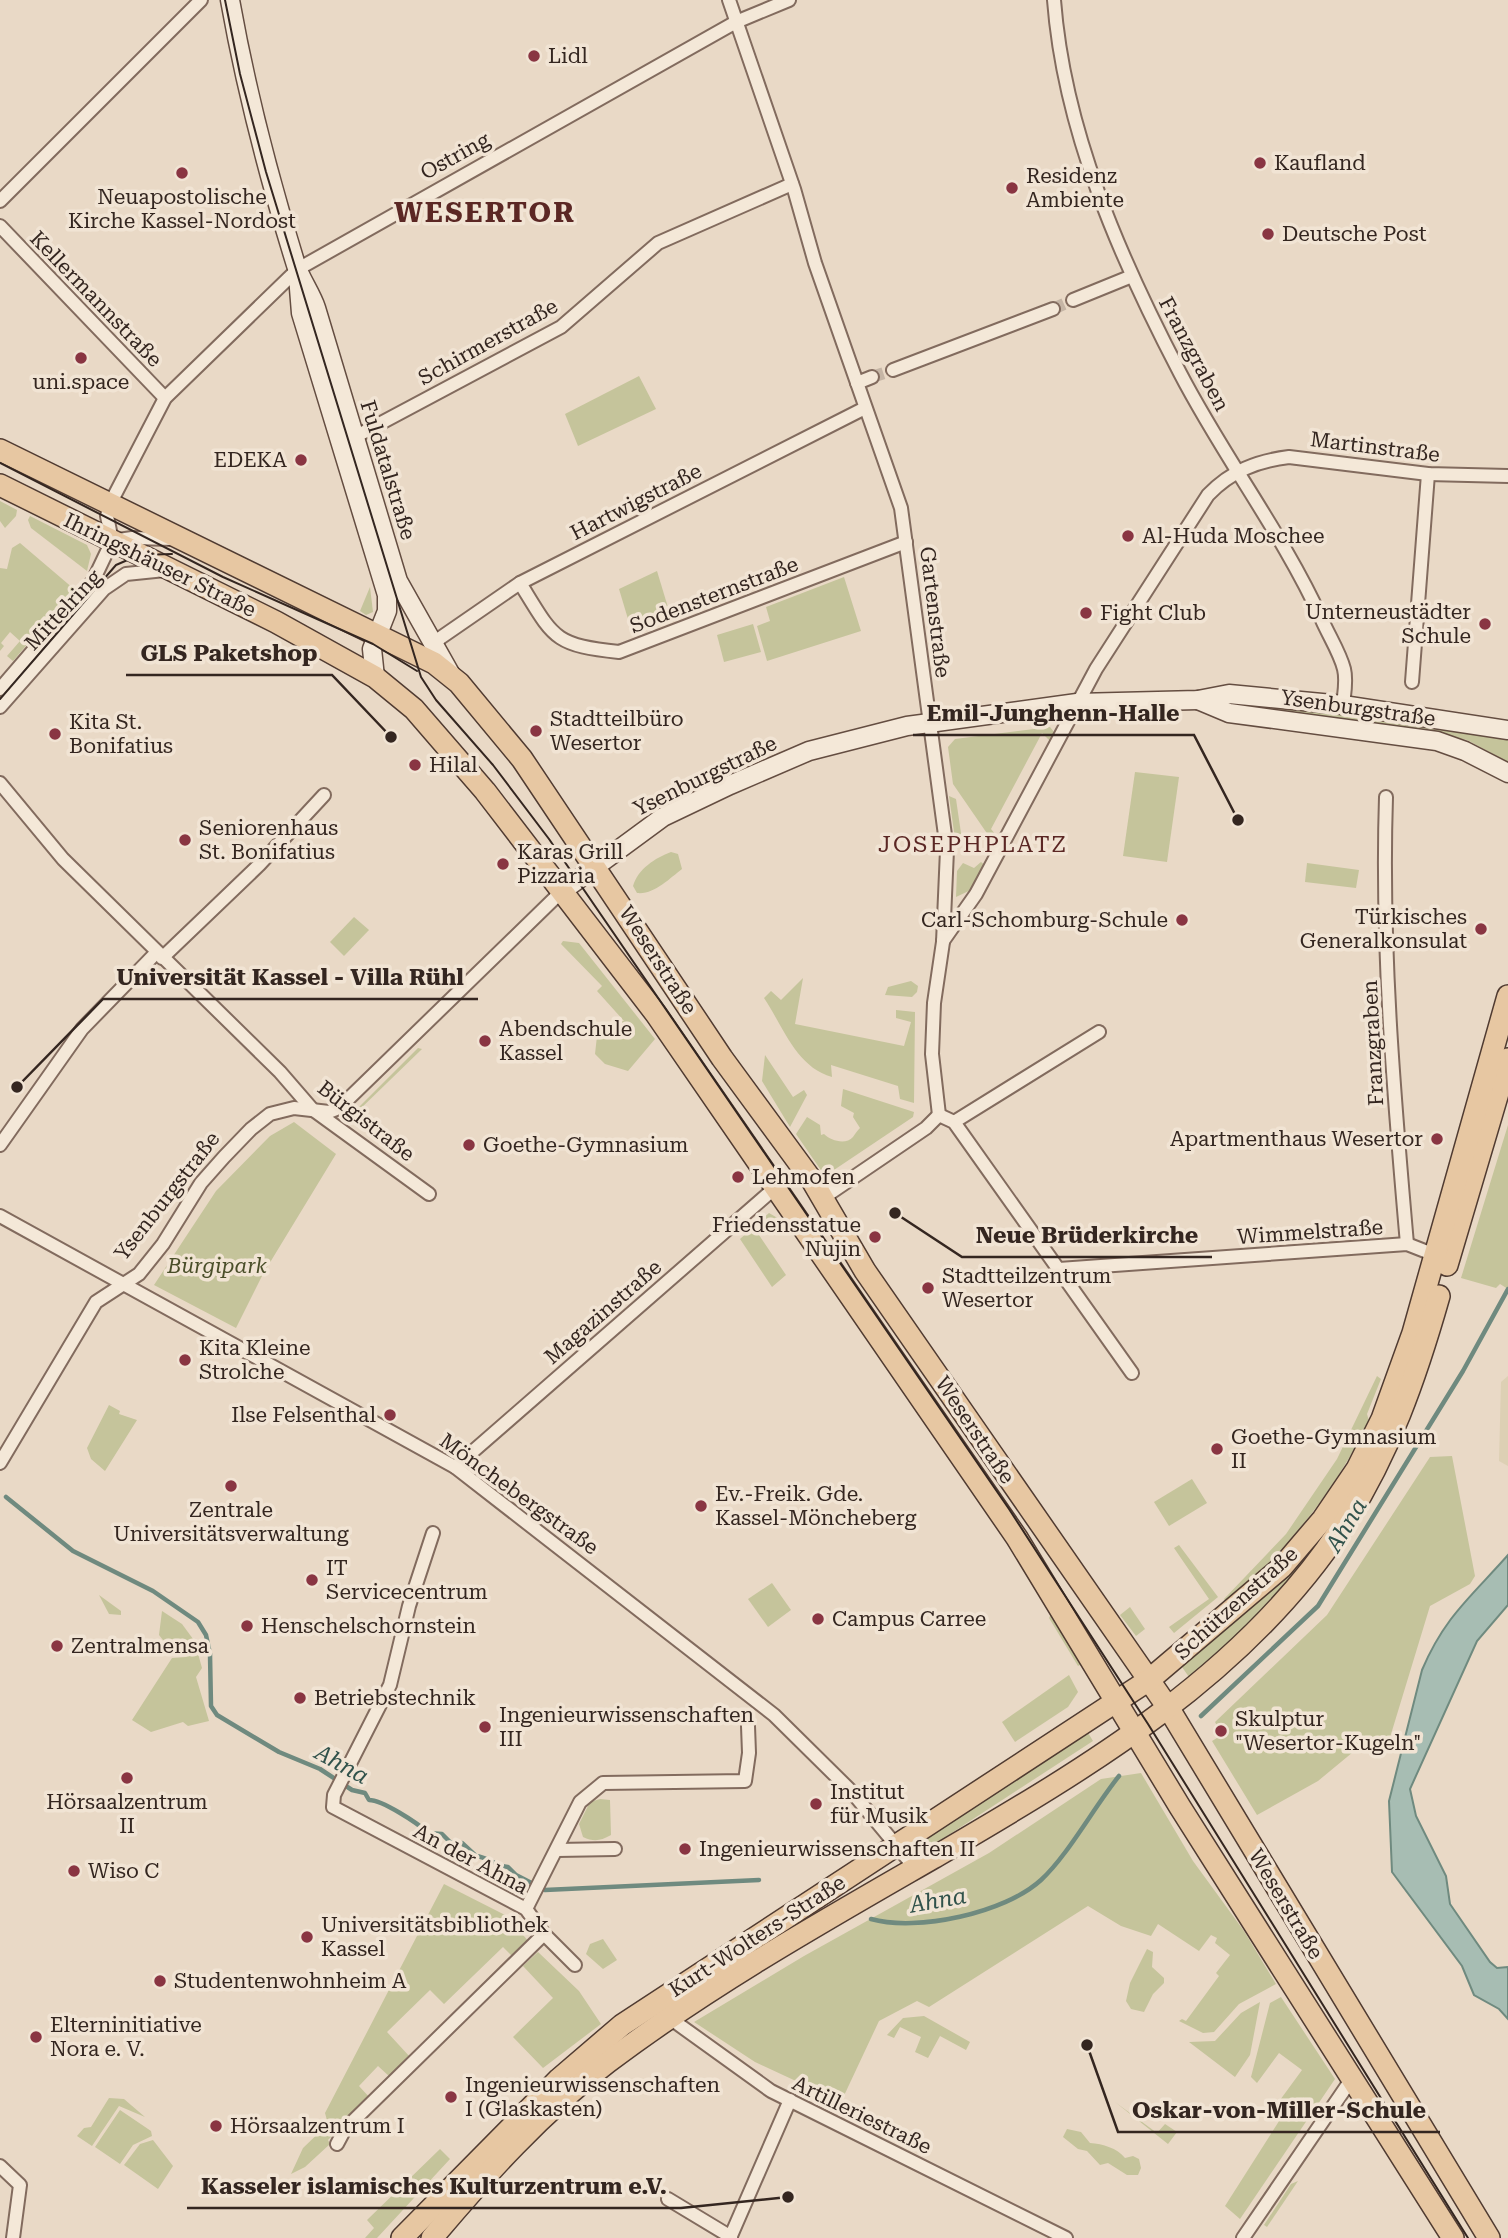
<svg xmlns="http://www.w3.org/2000/svg" width="1508" height="2238" viewBox="0 0 1508 2238" font-family="'Roboto Serif',serif">
	<style>
		.farmland { fill: #ddd0b4 }
		.green { fill: #c5c49b }
		.water { fill: #a7bdb3; stroke: #6f8a7f; stroke-width: 2 }
		.lines { fill: none; stroke-linecap: round; stroke-linejoin: round }
		.stream { stroke: #6f8a7f; stroke-width: 4.5 }
		.minor-tunnel { stroke: #c5b5a5; stroke-width: 12; stroke-dasharray: 12 6; stroke-linecap: butt }
		.minor-casing { stroke: #826b5e; stroke-width: 16 }
		.secondary-casing { stroke: #644d41; stroke-width: 21 }
		.primary-casing { stroke: #503b31; stroke-width: 24 }
		.minor { stroke: #f4e8d8; stroke-width: 12 }
		.secondary { stroke: #f4e8d8; stroke-width: 18 }
		.primary { stroke: #e7c7a2; stroke-width: 21 }
		.tram { stroke: #342620; stroke-width: 2 }
		.poi-dot { fill: #893542; stroke: #f1e4d4; stroke-width: 2.5 }
		.labels { text-anchor: middle; stroke-width: 7; stroke-linejoin: round; paint-order: stroke }
		.poi-label { font-size: 21px; fill: #342620; stroke: #f1e4d4; text-anchor: start }
		.street-label { font-size: 21px; fill: #342620; stroke: #f1e4d4 }
		.park-label { font-size: 21px; font-style: italic; fill: #4a4e29; stroke: #f1e4d4 }
		.neighbourhood-label { font-size: 23px; letter-spacing: 2px; fill: #5b2724; stroke: #f1e4d4 }
		.water-label { font-size: 23px; font-style: italic; fill: #31524b; stroke: #f1e4d4 }
		.district-label { font-size: 28px; font-weight: bold; letter-spacing: 2px; fill: #5b2724; stroke: #f1e4d4 }
		.leader { fill: none; stroke: #342620; stroke-width: 2.5 }
		.callout-dot { fill: #342620; stroke: #f1e4d4; stroke-width: 2.5 }
		.callout-label { font-size: 23px; text-anchor: middle; font-weight: bold; fill: #342620; stroke: #f1e4d4; stroke-width: 7; stroke-linejoin: round; paint-order: stroke }
	</style>
	<rect width="100%" height="100%" fill="#e9d9c6"/>
	<polygon class="farmland" points="1508,1376 1508,1466 1499,1461 1501,1382"/>
	<g class="green">
		<polygon points="639,376 656,409 578,446 565,414"/>
		<polygon points="0,501 17,510 16,516 5,528 0,521"/>
		<polygon points="30,516 87,545 91,554 87,571 31,528 28,520"/>
		<polygon points="20,543 74,589 13,661 7,656 20,641 10,632 1,643 4,646 0,651 0,568 7,569 12,548"/>
		<polygon points="657,571 670,614 631,629 619,589"/>
		<polygon points="844,577 861,631 767,661 757,626 770,621 766,607"/>
		<polygon points="370,587 373,612 366,615 360,611"/>
		<polygon points="753,624 761,652 724,662 717,635"/>
		<polygon points="1218,701 1288,706 1508,736 1508,762 1467,740 1435,733 1225,705"/>
		<polygon points="1050,727 1054,732 1050,741 1042,733 991,829 999,839 995,845 953,784 948,747 955,739"/>
		<polygon points="1135,772 1179,777 1167,862 1123,856"/>
		<polygon points="949,796 956,799 962,840 956,846"/>
		<path d="M671,852L678,854L682,869C670,878 654,895 637,893L633,886C638,869 655,858 671,852Z"/>
		<polygon points="981,862 986,866 975,888 956,897 957,871 963,863 974,868"/>
		<polygon points="1307,863 1359,870 1356,888 1305,882"/>
		<polygon points="354,917 369,930 344,956 330,942"/>
		<polygon points="563,941 579,943 655,1039 628,1071 605,1064 595,1054 597,1036 606,1023 624,1021 597,991 602,986 561,944"/>
		<path d="M803,978L795,1024L904,1046L911,1022L896,1018V1010L915,1012L914,1103L900,1099L898,1086L831,1065L832,1077C796,1067 783,1026 764,998L771,991L781,1000Z"/>
		<polygon points="911,981 918,986 917,992 912,997 885,995 888,987"/>
		<polygon points="418,1048 422,1049 356,1113 355,1111"/>
		<polygon points="765,1055 793,1097 804,1090 807,1095 790,1127 762,1081"/>
		<path d="M843,1089L914,1112L913,1117L825,1176L796,1134L807,1117L820,1125L821,1135L824,1134C831,1141 846,1145 853,1137C855,1134 857,1131 860,1128L853,1117L854,1113L841,1106Z"/>
		<polygon points="294,1122 336,1154 263,1274 236,1328 154,1285 216,1191 270,1136"/>
		<polygon points="1508,1125 1508,1289 1500,1284 1496,1288 1461,1278"/>
		<polygon points="769,1213 781,1220 759,1235 786,1275 772,1287 740,1239"/>
		<path d="M1377,1376L1381,1379L1367,1414L1369,1421C1334,1492 1287,1551 1226,1602L1224,1599L1286,1534L1337,1459Z"/>
		<polygon points="109,1405 120,1411 119,1414 137,1420 105,1471 91,1459 87,1448"/>
		<polygon points="1452,1456 1475,1576 1470,1584 1430,1606 1388,1744 1370,1738 1318,1781 1257,1815 1212,1741 1222,1735 1215,1722 1327,1615 1430,1457"/>
		<polygon points="1192,1479 1207,1503 1169,1526 1154,1502"/>
		<path d="M1332,1523L1274,1603L1191,1680L1182,1667C1235,1622 1288,1578 1332,1523Z"/>
		<polygon points="1179,1545 1218,1597 1174,1633 1169,1627 1209,1599 1174,1548"/>
		<polygon points="772,1583 791,1610 768,1627 748,1599"/>
		<polygon points="99,1595 121,1611 121,1615 109,1614"/>
		<polygon points="1130,1607 1145,1629 1136,1636 1120,1615"/>
		<polygon points="162,1611 182,1624 193,1639 191,1648 174,1654 159,1635"/>
		<polygon points="1051,1614 1082,1664 1078,1666 1049,1618"/>
		<polygon points="197,1650 202,1668 196,1677 209,1721 188,1726 183,1722 151,1732 132,1720 172,1658 186,1657"/>
		<polygon points="1069,1675 1078,1692 1068,1707 1015,1742 1002,1722"/>
		<polygon points="1087,1731 1093,1741 927,1849 921,1840"/>
		<polygon points="1141,1773 1193,1861 1244,1931 1276,1984 1239,2004 1214,2032 1203,2033 1179,2021 1182,2019 1186,2021 1219,1976 1216,1973 1230,1955 1215,1943 1217,1938 1211,1935 1199,1951 1158,1924 1151,1936 1121,1926 1088,1906 929,2007 917,2001 879,2021 841,2102 755,2062 694,2022 804,1956 989,1853 1101,1779"/>
		<path d="M600,1799L610,1800L611,1835C600,1841 594,1842 583,1837L579,1824L590,1802Z"/>
		<polygon points="444,1884 507,1916 529,1942 513,1957 503,1947 444,2004 430,1990 387,2032 410,2057 390,2077 378,2066 359,2086 370,2098 328,2140 330,2144 305,2167 291,2174 303,2148 328,2124 325,2113"/>
		<polygon points="603,1939 617,1960 603,1969 586,1954 590,1944"/>
		<polygon points="1147,1949 1153,1952 1152,1967 1164,1978 1164,1983 1153,1994 1144,2012 1131,2009 1126,2001 1130,1983"/>
		<polygon points="538,1952 579,1991 601,2024 543,2068 513,2037 553,1998 523,1966"/>
		<polygon points="1281,1997 1335,2079 1240,2219 1225,2206 1281,2118 1272,2111 1302,2070 1279,2053 1257,2083 1251,2077 1270,2003"/>
		<polygon points="1260,2002 1250,2055 1235,2077 1189,2042 1215,2041 1241,2013"/>
		<polygon points="924,2016 970,2042 966,2050 940,2036 928,2058 915,2052 921,2037 900,2027 894,2038 887,2035 903,2018"/>
		<polygon points="109,2098 124,2099 145,2117 119,2106 92,2146 77,2136 84,2128 91,2127"/>
		<polygon points="1115,2102 1157,2133 1165,2124 1177,2132 1168,2144"/>
		<polygon points="120,2110 151,2131 152,2136 133,2145 120,2164 95,2147"/>
		<path d="M1067,2129L1081,2132L1090,2143C1103,2144 1117,2148 1125,2158L1133,2156L1139,2159L1141,2168L1138,2175H1127L1108,2163L1100,2165L1087,2151L1078,2149L1063,2137Z"/>
		<polygon points="153,2140 173,2166 158,2189 124,2165 140,2144"/>
		<polygon points="440,2149 450,2159 377,2238 365,2238 374,2228 367,2220"/>
		<polygon points="1298,2181 1267,2227 1264,2225 1291,2184"/>
	</g>
	<path class="water" d="M1508,1555V1605L1477,1641L1410,1789L1416,1816L1446,1876L1450,1904L1490,1962L1497,1968L1508,1967V2019L1499,2009L1474,1995L1462,1966L1392,1872L1389,1801L1422,1670C1445,1616 1471,1597 1508,1555Z"/>
	<g class="lines">
		<g class="stream">
			<path d="M6,1497L73,1551L153,1591L198,1622L206,1635L210,1654L211,1706L217,1715L279,1752L320,1769L352,1790L365,1793L369,1800C382,1800 418,1823 428,1833L442,1834L450,1842L462,1843L476,1856C488,1857 495,1866 508,1867L516,1875L545,1890L759,1880"/>
			<polyline points="1201,1716 1318,1606 1463,1371 1508,1289"/>
			<path d="M871,1919C917,1932 1005,1913 1041,1880C1068,1855 1094,1807 1119,1776"/>
		</g>
		<g class="minor-tunnel">
			<polyline points="1053,309 1073,300"/>
			<polyline points="872,377 893,370"/>
		</g>
		<defs>
			<g id="minor">
				<polyline points="729,0 794,189 815,263 901,508 947,850 943,942 934,1003 932,1054 939,1115"/>
				<path d="M1054,0C1064,131 1120,258 1180,373C1224,458 1283,534 1322,620C1329,636 1340,653 1344,669C1347,681 1344,694 1343,705"/>
				<polyline points="0,201 201,0"/>
				<polyline points="0,226 165,398"/>
				<polyline points="1073,300 1132,276"/>
				<polyline points="893,370 1053,309"/>
				<polyline points="857,383 872,377"/>
				<polyline points="351,439 561,327 658,243 792,184"/>
				<polyline points="112,541 107,516 110,504 165,398 298,269 736,22 789,0"/>
				<path d="M520,583C554,638 553,645 619,652L906,542"/>
				<polyline points="433,643 520,583 865,408"/>
				<polyline points="1412,682 1428,474"/>
				<polyline points="0,689 93,581 112,541 132,538 173,539"/>
				<polyline points="0,707 104,589 126,574 165,570"/>
				<polyline points="0,783 63,859 280,1072 312,1109 429,1194"/>
				<path d="M1386,797C1381,946 1394,1096 1407,1244"/>
				<path d="M943,941L976,894L1096,669L1208,495C1231,471 1257,461 1289,457L1428,474L1508,476"/>
				<polyline points="162,958 259,865 324,795"/>
				<polyline points="939,1115 954,1122 1132,1373"/>
				<polyline points="954,1122 1099,1032"/>
				<polyline points="0,1145 82,1029 156,953"/>
				<polyline points="823,1198 926,1128 939,1115"/>
				<polyline points="0,1216 455,1467 774,1715 851,1791 915,1868"/>
				<polyline points="1059,1269 1407,1244 1435,1255"/>
				<polyline points="0,1463 96,1302 139,1274 163,1244 201,1183 224,1157 251,1129 270,1114 294,1108 329,1112 339,1108 561,892"/>
				<polyline points="455,1467 776,1187"/>
				<polyline points="433,1533 409,1606 390,1685 334,1795 333,1807 526,1909 544,1934 575,1965"/>
				<polyline points="557,1850 615,1849"/>
				<polyline points="526,1909 580,1802 603,1783 745,1781 749,1753 748,1726"/>
				<polyline points="670,2013 678,2024 771,2091 1066,2238"/>
				<polyline points="337,2144 345,2129 544,1934"/>
				<polyline points="0,2166 20,2185 13,2238"/>
				<polyline points="668,2199 731,2237"/>
				<polyline points="730,2238 790,2100"/>
				<polyline points="1243,2238 1353,2077"/>
			</g>
			<g id="secondary">
				<path d="M230,0C246,90 269,178 296,265C301,280 311,293 316,308L398,581L451,675"/>
				<polyline points="298,276 301,313 387,595 387,611 372,649 375,677"/>
				<polyline points="1198,700 1229,713 1437,741 1465,751 1508,773"/>
				<polyline points="561,892 663,817 730,785 809,751 907,726 1077,703 1198,700 1229,694 1343,705 1508,730"/>
			</g>
			<g id="primary">
				<polyline points="0,450 434,663 459,683 522,759 722,1058 813,1182 865,1271 1169,1709 1489,2238"/>
				<polyline points="0,485 276,622 375,677 414,709 485,791 656,1014 1017,1538 1180,1807 1453,2238"/>
				<polyline points="1447,1265 1508,1059"/>
				<polyline points="402,2238 559,2079 622,2025 1149,1680 1282,1567 1323,1519 1357,1469 1382,1419 1413,1333 1508,996"/>
				<path d="M432,2238C485,2175 542,2112 608,2062C710,1985 822,1922 933,1858C1085,1769 1245,1676 1343,1525C1389,1454 1416,1377 1439,1296"/>
			</g>
		</defs>
		<use href="#minor" class="minor-casing"/>
		<use href="#secondary" class="secondary-casing"/>
		<use href="#primary" class="primary-casing"/>
		<use href="#minor" class="minor"/>
		<use href="#secondary" class="secondary"/>
		<use href="#primary" class="primary"/>
		<g class="tram">
			<polyline points="225,0 240,74 266,172 421,677 436,700 493,765 549,839 1009,1509 1148,1724 1468,2238"/>
			<polyline points="0,463 223,577 373,644 417,671"/>
			<polyline points="0,699 116,565 139,555 172,554"/>
		</g>
	</g>
	<g class="poi-dot">
		<circle cx="534" cy="56" r="7"/>
		<circle cx="1260" cy="163" r="7"/>
		<circle cx="182" cy="173" r="7"/>
		<circle cx="1012" cy="188" r="7"/>
		<circle cx="1268" cy="234" r="7"/>
		<circle cx="81" cy="358" r="7"/>
		<circle cx="301" cy="460" r="7"/>
		<circle cx="1128" cy="536" r="7"/>
		<circle cx="1086" cy="613" r="7"/>
		<circle cx="1485" cy="624" r="7"/>
		<circle cx="536" cy="731" r="7"/>
		<circle cx="55" cy="734" r="7"/>
		<circle cx="415" cy="765" r="7"/>
		<circle cx="185" cy="840" r="7"/>
		<circle cx="503" cy="864" r="7"/>
		<circle cx="1182" cy="920" r="7"/>
		<circle cx="1481" cy="929" r="7"/>
		<circle cx="485" cy="1041" r="7"/>
		<circle cx="1437" cy="1139" r="7"/>
		<circle cx="469" cy="1145" r="7"/>
		<circle cx="738" cy="1177" r="7"/>
		<circle cx="875" cy="1237" r="7"/>
		<circle cx="928" cy="1288" r="7"/>
		<circle cx="185" cy="1360" r="7"/>
		<circle cx="390" cy="1415" r="7"/>
		<circle cx="1217" cy="1449" r="7"/>
		<circle cx="231" cy="1486" r="7"/>
		<circle cx="701" cy="1506" r="7"/>
		<circle cx="312" cy="1580" r="7"/>
		<circle cx="818" cy="1619" r="7"/>
		<circle cx="247" cy="1626" r="7"/>
		<circle cx="57" cy="1646" r="7"/>
		<circle cx="300" cy="1698" r="7"/>
		<circle cx="485" cy="1727" r="7"/>
		<circle cx="1221" cy="1731" r="7"/>
		<circle cx="127" cy="1778" r="7"/>
		<circle cx="816" cy="1804" r="7"/>
		<circle cx="685" cy="1849" r="7"/>
		<circle cx="74" cy="1871" r="7"/>
		<circle cx="307" cy="1937" r="7"/>
		<circle cx="160" cy="1981" r="7"/>
		<circle cx="36" cy="2037" r="7"/>
		<circle cx="451" cy="2097" r="7"/>
		<circle cx="216" cy="2126" r="7"/>
	</g>
	<g class="labels">
		<g class="poi-label">
			<text x="548" y="63">Lidl</text>
			<text x="1274" y="170">Kaufland</text>
			<text x="1026" y="183">Residenz<tspan x="1026" dy="24">Ambiente</tspan></text>
			<text x="182" y="204" text-anchor="middle">Neuapostolische<tspan x="182" dy="24">Kirche Kassel-Nordost</tspan></text>
			<text x="1282" y="241">Deutsche Post</text>
			<text x="81" y="389" text-anchor="middle">uni.space</text>
			<text x="287" y="467" text-anchor="end">EDEKA</text>
			<text x="1142" y="543">Al-Huda Moschee</text>
			<text x="1471" y="619" text-anchor="end">Unterneustädter<tspan x="1471" dy="24">Schule</tspan></text>
			<text x="1100" y="620">Fight Club</text>
			<text x="550" y="726">Stadtteilbüro<tspan x="550" dy="24">Wesertor</tspan></text>
			<text x="69" y="729">Kita St.<tspan x="69" dy="24">Bonifatius</tspan></text>
			<text x="429" y="772">Hilal</text>
			<text x="199" y="835">Seniorenhaus<tspan x="199" dy="24">St. Bonifatius</tspan></text>
			<text x="517" y="859">Karas Grill<tspan x="517" dy="24">Pizzaria</tspan></text>
			<text x="1467" y="924" text-anchor="end">Türkisches<tspan x="1467" dy="24">Generalkonsulat</tspan></text>
			<text x="1168" y="927" text-anchor="end">Carl-Schomburg-Schule</text>
			<text x="499" y="1036">Abendschule<tspan x="499" dy="24">Kassel</tspan></text>
			<text x="1423" y="1146" text-anchor="end">Apartmenthaus Wesertor</text>
			<text x="483" y="1152">Goethe-Gymnasium</text>
			<text x="752" y="1184">Lehmofen</text>
			<text x="861" y="1232" text-anchor="end">Friedensstatue<tspan x="861" dy="24">Nujin</tspan></text>
			<text x="942" y="1283">Stadtteilzentrum<tspan x="942" dy="24">Wesertor</tspan></text>
			<text x="199" y="1355">Kita Kleine<tspan x="199" dy="24">Strolche</tspan></text>
			<text x="376" y="1422" text-anchor="end">Ilse Felsenthal</text>
			<text x="1231" y="1444">Goethe-Gymnasium<tspan x="1231" dy="24">II</tspan></text>
			<text x="715" y="1501">Ev.-Freik. Gde.<tspan x="715" dy="24">Kassel-Möncheberg</tspan></text>
			<text x="231" y="1517" text-anchor="middle">Zentrale<tspan x="231" dy="24">Universitätsverwaltung</tspan></text>
			<text x="326" y="1575">IT<tspan x="326" dy="24">Servicecentrum</tspan></text>
			<text x="832" y="1626">Campus Carree</text>
			<text x="261" y="1633">Henschelschornstein</text>
			<text x="71" y="1653">Zentralmensa</text>
			<text x="314" y="1705">Betriebstechnik</text>
			<text x="499" y="1722">Ingenieurwissenschaften<tspan x="499" dy="24">III</tspan></text>
			<text x="1235" y="1726">Skulptur<tspan x="1235" dy="24">"Wesertor-Kugeln"</tspan></text>
			<text x="830" y="1799">Institut<tspan x="830" dy="24">für Musik</tspan></text>
			<text x="127" y="1809" text-anchor="middle">Hörsaalzentrum<tspan x="127" dy="24">II</tspan></text>
			<text x="699" y="1856">Ingenieurwissenschaften II</text>
			<text x="88" y="1878">Wiso C</text>
			<text x="321" y="1932">Universitätsbibliothek<tspan x="321" dy="24">Kassel</tspan></text>
			<text x="174" y="1988">Studentenwohnheim A</text>
			<text x="50" y="2032">Elterninitiative<tspan x="50" dy="24">Nora e. V.</tspan></text>
			<text x="465" y="2092">Ingenieurwissenschaften<tspan x="465" dy="24">I (Glaskasten)</tspan></text>
			<text x="230" y="2133">Hörsaalzentrum I</text>
		</g>
		<g class="street-label">
			<text transform="translate(455 156) rotate(-29)" y="7">Ostring</text>
			<text transform="translate(96 299) rotate(46)" y="7">Kellermannstraße</text>
			<text transform="translate(488 342) rotate(-29)" y="7">Schirmerstraße</text>
			<text transform="translate(1194 354) rotate(62)" y="7">Franzgraben</text>
			<text transform="translate(1375 447) rotate(7)" y="7">Martinstraße</text>
			<text transform="translate(388 470) rotate(73)" y="7">Fuldatalstraße</text>
			<text transform="translate(636 502) rotate(-27)" y="7">Hartwigstraße</text>
			<text transform="translate(160 565) rotate(26)" y="7">Ihringshäuser Straße</text>
			<text transform="translate(714 595) rotate(-21)" y="7">Sodensternstraße</text>
			<text transform="translate(63 610) rotate(-47)" y="7">Mittelring</text>
			<text transform="translate(935 612) rotate(83)" y="7">Gartenstraße</text>
			<text transform="translate(1358 708) rotate(8)" y="7">Ysenburgstraße</text>
			<text transform="translate(705 776) rotate(-26)" y="7">Ysenburgstraße</text>
			<text transform="translate(658 960) rotate(57)" y="7">Weserstraße</text>
			<text transform="translate(1373 1043) rotate(-93)" y="7">Franzgraben</text>
			<text transform="translate(366 1121) rotate(38)" y="7">Bürgistraße</text>
			<text transform="translate(167 1196) rotate(-52)" y="7">Ysenburgstraße</text>
			<text transform="translate(1310 1232) rotate(-4)" y="7">Wimmelstraße</text>
			<text transform="translate(603 1312) rotate(-41)" y="7">Magazinstraße</text>
			<text transform="translate(975 1430) rotate(56)" y="7">Weserstraße</text>
			<text transform="translate(519 1494) rotate(36)" y="7">Mönchebergstraße</text>
			<text transform="translate(1236 1603) rotate(-42)" y="7">Schützenstraße</text>
			<text transform="translate(471 1859) rotate(28)" y="7">An der Ahna</text>
			<text transform="translate(1286 1904) rotate(59)" y="7">Weserstraße</text>
			<text transform="translate(757 1936) rotate(-33)" y="7">Kurt-Wolters-Straße</text>
			<text transform="translate(862 2115) rotate(26)" y="7">Artilleriestraße</text>
		</g>
		<g class="park-label">
			<text x="217" y="1273">Bürgipark</text>
		</g>
		<g class="neighbourhood-label">
			<text x="973" y="852">JOSEPHPLATZ</text>
		</g>
		<g class="water-label">
			<text transform="translate(1346 1525) rotate(-59)" y="8">Ahna</text>
			<text transform="translate(342 1764) rotate(29)" y="8">Ahna</text>
			<text transform="translate(938 1900) rotate(-10)" y="8">Ahna</text>
		</g>
		<g class="district-label">
			<text x="485" y="222">WESERTOR</text>
		</g>
	</g>
	<path class="leader" d="M391 737L332 675H126M1238 820L1194 735H913M17 1087L103 999H478M895 1213L962 1257H1212M1087 2045L1118 2132H1440M788 2197L681 2208H187"/>
	<g class="callout-dot">
		<circle cx="391" cy="737" r="7"/>
		<circle cx="1238" cy="820" r="7"/>
		<circle cx="17" cy="1087" r="7"/>
		<circle cx="895" cy="1213" r="7"/>
		<circle cx="1087" cy="2045" r="7"/>
		<circle cx="788" cy="2197" r="7"/>
	</g>
	<g class="callout-label">
		<text x="229" y="661">GLS Paketshop</text>
		<text x="1053" y="721">Emil-Junghenn-Halle</text>
		<text x="290" y="985">Universität Kassel - Villa Rühl</text>
		<text x="1087" y="1243">Neue Brüderkirche</text>
		<text x="1279" y="2118">Oskar-von-Miller-Schule</text>
		<text x="434" y="2194">Kasseler islamisches Kulturzentrum e.V.</text>
	</g>
</svg>
